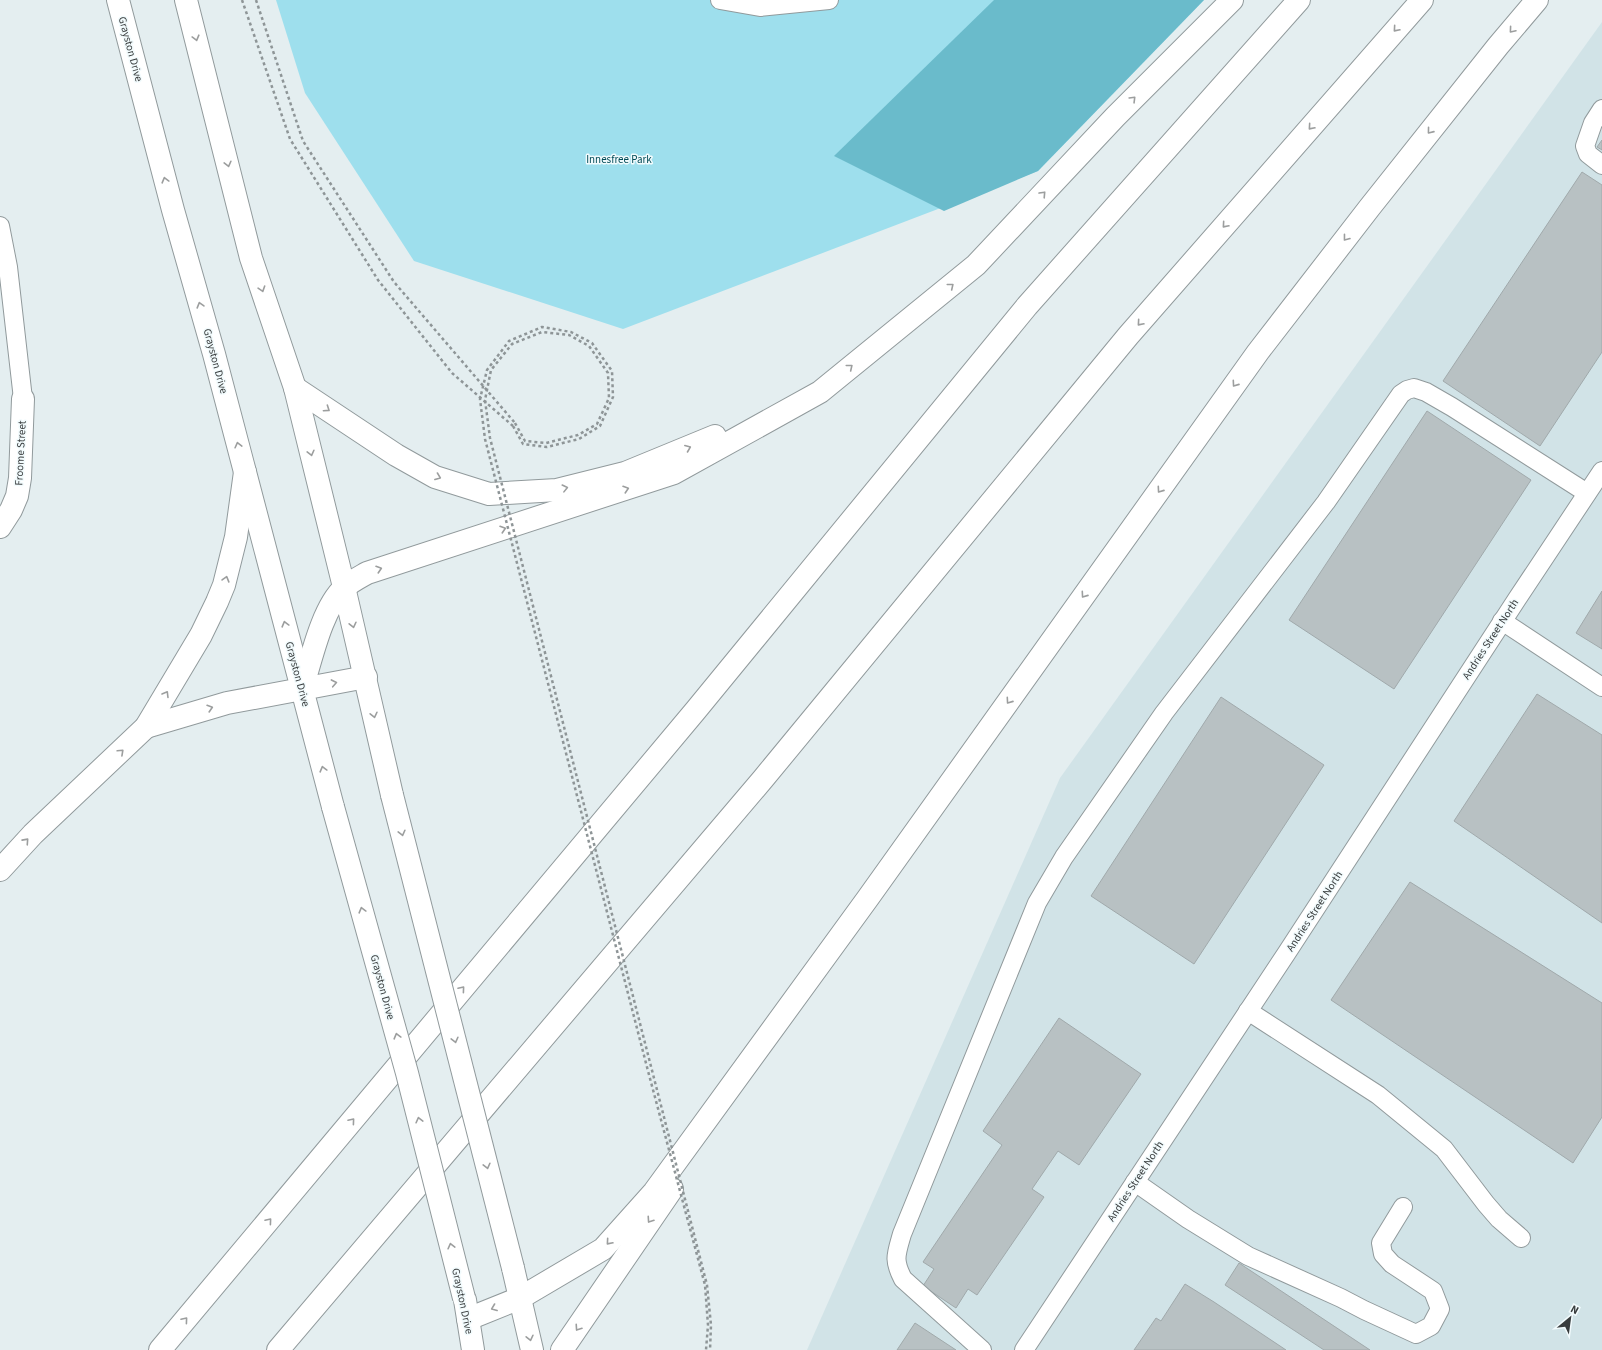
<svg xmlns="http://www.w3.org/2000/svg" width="1602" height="1350" viewBox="0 0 1602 1350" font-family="'Source Sans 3',sans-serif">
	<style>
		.built { fill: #d1e3e7 }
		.green { fill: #9edfed }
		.forest { fill: #6abbcb }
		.building { fill: #b8c1c3; stroke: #a0a9ab }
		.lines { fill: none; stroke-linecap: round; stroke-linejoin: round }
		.lane-casing { stroke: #919a9c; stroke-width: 20 }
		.street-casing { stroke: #919a9c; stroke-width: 24 }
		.primary-casing { stroke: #919a9c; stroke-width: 24 }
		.highway-casing { stroke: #919a9c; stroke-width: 24 }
		.path { stroke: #8e9597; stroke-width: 2.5; stroke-dasharray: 3 3; stroke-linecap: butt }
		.lane { stroke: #fff; stroke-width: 18 }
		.street { stroke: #fff; stroke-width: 22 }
		.primary { stroke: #fff; stroke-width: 22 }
		.highway { stroke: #fff; stroke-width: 22 }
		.primary-bridge-casing { stroke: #919a9c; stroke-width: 24; stroke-linecap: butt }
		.path-bridge { stroke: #8e9597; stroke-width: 2.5; stroke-dasharray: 3 3; stroke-linecap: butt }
		.primary-bridge { stroke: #fff; stroke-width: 22 }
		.oneway { stroke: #9c9e9e }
		.labels { text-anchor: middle; stroke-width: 3; stroke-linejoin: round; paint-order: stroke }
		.street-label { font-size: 11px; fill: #383c3d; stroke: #f2fbfd }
		.park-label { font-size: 11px; fill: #004b57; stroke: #f2fbfd }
	</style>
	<rect width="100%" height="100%" fill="#e4eef0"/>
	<polygon class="built" points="1602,22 1602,1350 807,1350 1060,778"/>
	<polygon class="green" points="276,0 1204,0 1038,171 623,329 414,261 305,93"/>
	<polygon class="forest" points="994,0 1204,0 1038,171 944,211 834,156"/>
	<g class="building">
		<polygon points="1602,140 1602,150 1597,147"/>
		<polygon points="1582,172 1602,185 1602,352 1540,446 1443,381"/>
		<polygon points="1427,411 1531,480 1394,689 1289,620"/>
		<polygon points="1602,591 1602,649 1576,633"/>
		<polygon points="1537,694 1602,735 1602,923 1454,821"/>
		<polygon points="1221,697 1324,765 1194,964 1091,896"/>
		<polygon points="1410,882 1602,1003 1602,1117 1573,1163 1331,1000"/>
		<polygon points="1059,1018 1141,1074 1079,1165 1058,1151 1032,1189 1044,1197 977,1295 968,1289 956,1308 923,1286 934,1269 923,1262 1002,1145 983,1131"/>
		<polygon points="1239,1263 1370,1350 1324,1350 1225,1285"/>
		<polygon points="1185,1284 1214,1302 1286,1350 1134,1350 1156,1318 1161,1321"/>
		<polygon points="915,1323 956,1350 897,1350"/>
	</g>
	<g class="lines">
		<defs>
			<g id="lane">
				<polyline points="720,0 760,7 829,0"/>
				<polyline points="1602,109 1593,123 1585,146 1588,154 1602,165"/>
				<polyline points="0,226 8,267 23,399"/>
				<polyline points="1502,621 1602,687"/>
				<polyline points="1248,1011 1378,1095 1444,1149 1486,1204 1499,1219 1521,1238"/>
				<polyline points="1135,1182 1188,1219 1248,1256 1341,1298 1364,1310 1416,1334 1431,1326 1440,1309 1433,1291 1392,1264 1383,1254 1381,1243 1403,1207"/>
				<path d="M982,1350L903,1279C893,1260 896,1255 902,1234L1037,903L1064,857L1164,713L1326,502L1401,394L1407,390L1414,388L1426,392L1452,407L1587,493"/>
				<polyline points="1024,1350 1286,954 1517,599 1602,471"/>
			</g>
			<polyline id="street" points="0,527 11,510 17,496 20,478 23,399"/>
			<g id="primary">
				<polyline points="118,0 173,210 214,354 333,807"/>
				<polyline points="186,0 251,258 295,388 344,587 392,795"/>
				<polyline points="513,1268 532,1350"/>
				<polyline points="465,1300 473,1350"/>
			</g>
			<g id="highway">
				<polyline points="295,388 396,455 435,477 489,494 557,490 625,473 715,436"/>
				<path d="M302,689C311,660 322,608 344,588C350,582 360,577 367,573L674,473L820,392L976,265L1115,117L1232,0"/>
				<polyline points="146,727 227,703 366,677"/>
				<polyline points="0,870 33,834 146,727 201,635 217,602 224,585 236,537 245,472"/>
				<polyline points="468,1319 520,1298 603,1249 654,1192 868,898 1258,352 1370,207 1498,46 1537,0"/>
				<polyline points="160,1350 696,710 1027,306 1299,0"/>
				<polyline points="278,1350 763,779 1128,336 1422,0"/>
				<polyline points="562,1350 672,1189"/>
			</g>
		</defs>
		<use href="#lane" class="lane-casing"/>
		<use href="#street" class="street-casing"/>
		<use href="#primary" class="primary-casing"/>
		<use href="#highway" class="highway-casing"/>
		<g class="path">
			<polyline points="242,0 290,139 378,280 452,373 513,426"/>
			<polyline points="256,0 303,141 394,282 515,423"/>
		</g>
		<use href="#lane" class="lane"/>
		<use href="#street" class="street"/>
		<use href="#primary" class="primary"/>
		<use href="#highway" class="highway"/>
		<defs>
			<g id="primary-bridge">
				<polyline points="392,795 513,1268"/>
				<polyline points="333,807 407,1073 464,1298"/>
			</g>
		</defs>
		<use href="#primary-bridge" class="primary-bridge-casing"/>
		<g class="path-bridge">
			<polyline points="515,423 525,441 546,443 578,435 597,424 609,398 608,373 589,346 569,335 542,332 512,344 491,370 485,400 490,438 707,1285 711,1325 710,1350"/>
			<polyline points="513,426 523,444 547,447 579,439 600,426 613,397 612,371 592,343 571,332 542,327 509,341 487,370 480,399 485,439 648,1071 705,1285 708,1325 706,1350"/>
		</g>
		<use href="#primary-bridge" class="primary-bridge"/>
	</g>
	<defs><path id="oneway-chevron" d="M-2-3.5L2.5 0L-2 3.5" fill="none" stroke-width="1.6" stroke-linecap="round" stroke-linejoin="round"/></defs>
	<g class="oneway">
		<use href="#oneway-chevron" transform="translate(1396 29) rotate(131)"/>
		<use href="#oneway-chevron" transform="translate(1512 30) rotate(130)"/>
		<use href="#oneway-chevron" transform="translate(196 38) rotate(75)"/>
		<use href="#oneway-chevron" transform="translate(1133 99) rotate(-45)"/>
		<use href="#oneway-chevron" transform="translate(1311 127) rotate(131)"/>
		<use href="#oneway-chevron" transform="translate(1430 131) rotate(129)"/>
		<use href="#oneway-chevron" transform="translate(228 164) rotate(76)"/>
		<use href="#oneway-chevron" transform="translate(165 180) rotate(-105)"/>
		<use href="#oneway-chevron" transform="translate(1043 194) rotate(-47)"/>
		<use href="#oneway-chevron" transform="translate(1225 225) rotate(131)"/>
		<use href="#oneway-chevron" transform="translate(1346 238) rotate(128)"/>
		<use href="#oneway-chevron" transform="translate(951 286) rotate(-39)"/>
		<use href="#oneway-chevron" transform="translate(262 289) rotate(72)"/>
		<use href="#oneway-chevron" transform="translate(200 305) rotate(-106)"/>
		<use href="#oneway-chevron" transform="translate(1140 323) rotate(131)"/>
		<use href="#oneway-chevron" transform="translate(850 367) rotate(-39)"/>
		<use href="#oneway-chevron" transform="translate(1235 384) rotate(125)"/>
		<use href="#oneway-chevron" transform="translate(327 409) rotate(34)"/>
		<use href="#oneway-chevron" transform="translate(238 445) rotate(-104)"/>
		<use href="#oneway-chevron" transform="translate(688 448) rotate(-22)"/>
		<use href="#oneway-chevron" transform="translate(311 453) rotate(76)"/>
		<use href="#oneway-chevron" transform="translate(438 477) rotate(21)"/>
		<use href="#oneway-chevron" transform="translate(565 488) rotate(-14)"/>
		<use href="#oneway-chevron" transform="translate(626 489) rotate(-18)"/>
		<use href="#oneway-chevron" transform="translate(1160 490) rotate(125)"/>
		<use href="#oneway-chevron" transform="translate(503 529) rotate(-18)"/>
		<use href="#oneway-chevron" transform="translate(379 569) rotate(-18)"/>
		<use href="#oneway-chevron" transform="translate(226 579) rotate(-74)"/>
		<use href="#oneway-chevron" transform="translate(1084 595) rotate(125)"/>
		<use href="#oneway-chevron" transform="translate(285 624) rotate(-105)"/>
		<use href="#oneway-chevron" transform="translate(353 625) rotate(77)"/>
		<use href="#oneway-chevron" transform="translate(334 683) rotate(-11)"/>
		<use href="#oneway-chevron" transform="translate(166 694) rotate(-59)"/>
		<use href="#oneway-chevron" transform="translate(1009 701) rotate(125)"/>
		<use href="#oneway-chevron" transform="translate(210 708) rotate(-17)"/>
		<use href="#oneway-chevron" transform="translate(374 715) rotate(77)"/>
		<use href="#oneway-chevron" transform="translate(121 752) rotate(-43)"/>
		<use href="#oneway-chevron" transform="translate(323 769) rotate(-105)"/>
		<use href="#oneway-chevron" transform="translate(402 833) rotate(76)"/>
		<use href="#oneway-chevron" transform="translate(26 841) rotate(-48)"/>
		<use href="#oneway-chevron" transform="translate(362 910) rotate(-105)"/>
		<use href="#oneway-chevron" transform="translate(462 989) rotate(-50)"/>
		<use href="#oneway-chevron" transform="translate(397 1036) rotate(-105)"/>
		<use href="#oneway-chevron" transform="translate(455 1040) rotate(76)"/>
		<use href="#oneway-chevron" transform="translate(419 1120) rotate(-104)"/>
		<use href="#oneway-chevron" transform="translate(352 1121) rotate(-50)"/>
		<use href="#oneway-chevron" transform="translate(487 1166) rotate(76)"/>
		<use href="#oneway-chevron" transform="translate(650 1220) rotate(124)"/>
		<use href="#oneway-chevron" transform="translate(269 1221) rotate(-50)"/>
		<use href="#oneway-chevron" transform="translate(609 1242) rotate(131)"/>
		<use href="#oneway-chevron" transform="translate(451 1246) rotate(-104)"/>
		<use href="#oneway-chevron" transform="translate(494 1308) rotate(159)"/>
		<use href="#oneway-chevron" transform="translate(185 1320) rotate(-50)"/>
		<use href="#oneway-chevron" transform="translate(578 1328) rotate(124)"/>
		<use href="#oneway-chevron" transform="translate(530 1338) rotate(77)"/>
	</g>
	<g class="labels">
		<g class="street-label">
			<text transform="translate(131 49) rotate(75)" y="4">Grayston Drive</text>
			<text transform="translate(216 361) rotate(75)" y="4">Grayston Drive</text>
			<text transform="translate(20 453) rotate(-87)" y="4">Froome Street</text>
			<text transform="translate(1490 639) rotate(-57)" y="4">Andries Street North</text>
			<text transform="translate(298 674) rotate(75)" y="4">Grayston Drive</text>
			<text transform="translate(1314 911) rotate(-57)" y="4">Andries Street North</text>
			<text transform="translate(383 987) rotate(75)" y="4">Grayston Drive</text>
			<text transform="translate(1135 1181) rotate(-57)" y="4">Andries Street North</text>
			<text transform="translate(463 1301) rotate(78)" y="4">Grayston Drive</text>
		</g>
		<g class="park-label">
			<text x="619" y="163">Innesfree Park</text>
		</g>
	</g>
	<g transform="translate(1570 1318) rotate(29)" stroke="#f2fbfd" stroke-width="3" paint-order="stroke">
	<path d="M0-3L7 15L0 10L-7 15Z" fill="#383c3d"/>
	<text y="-6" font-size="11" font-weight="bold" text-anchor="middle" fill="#383c3d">N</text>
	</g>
</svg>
